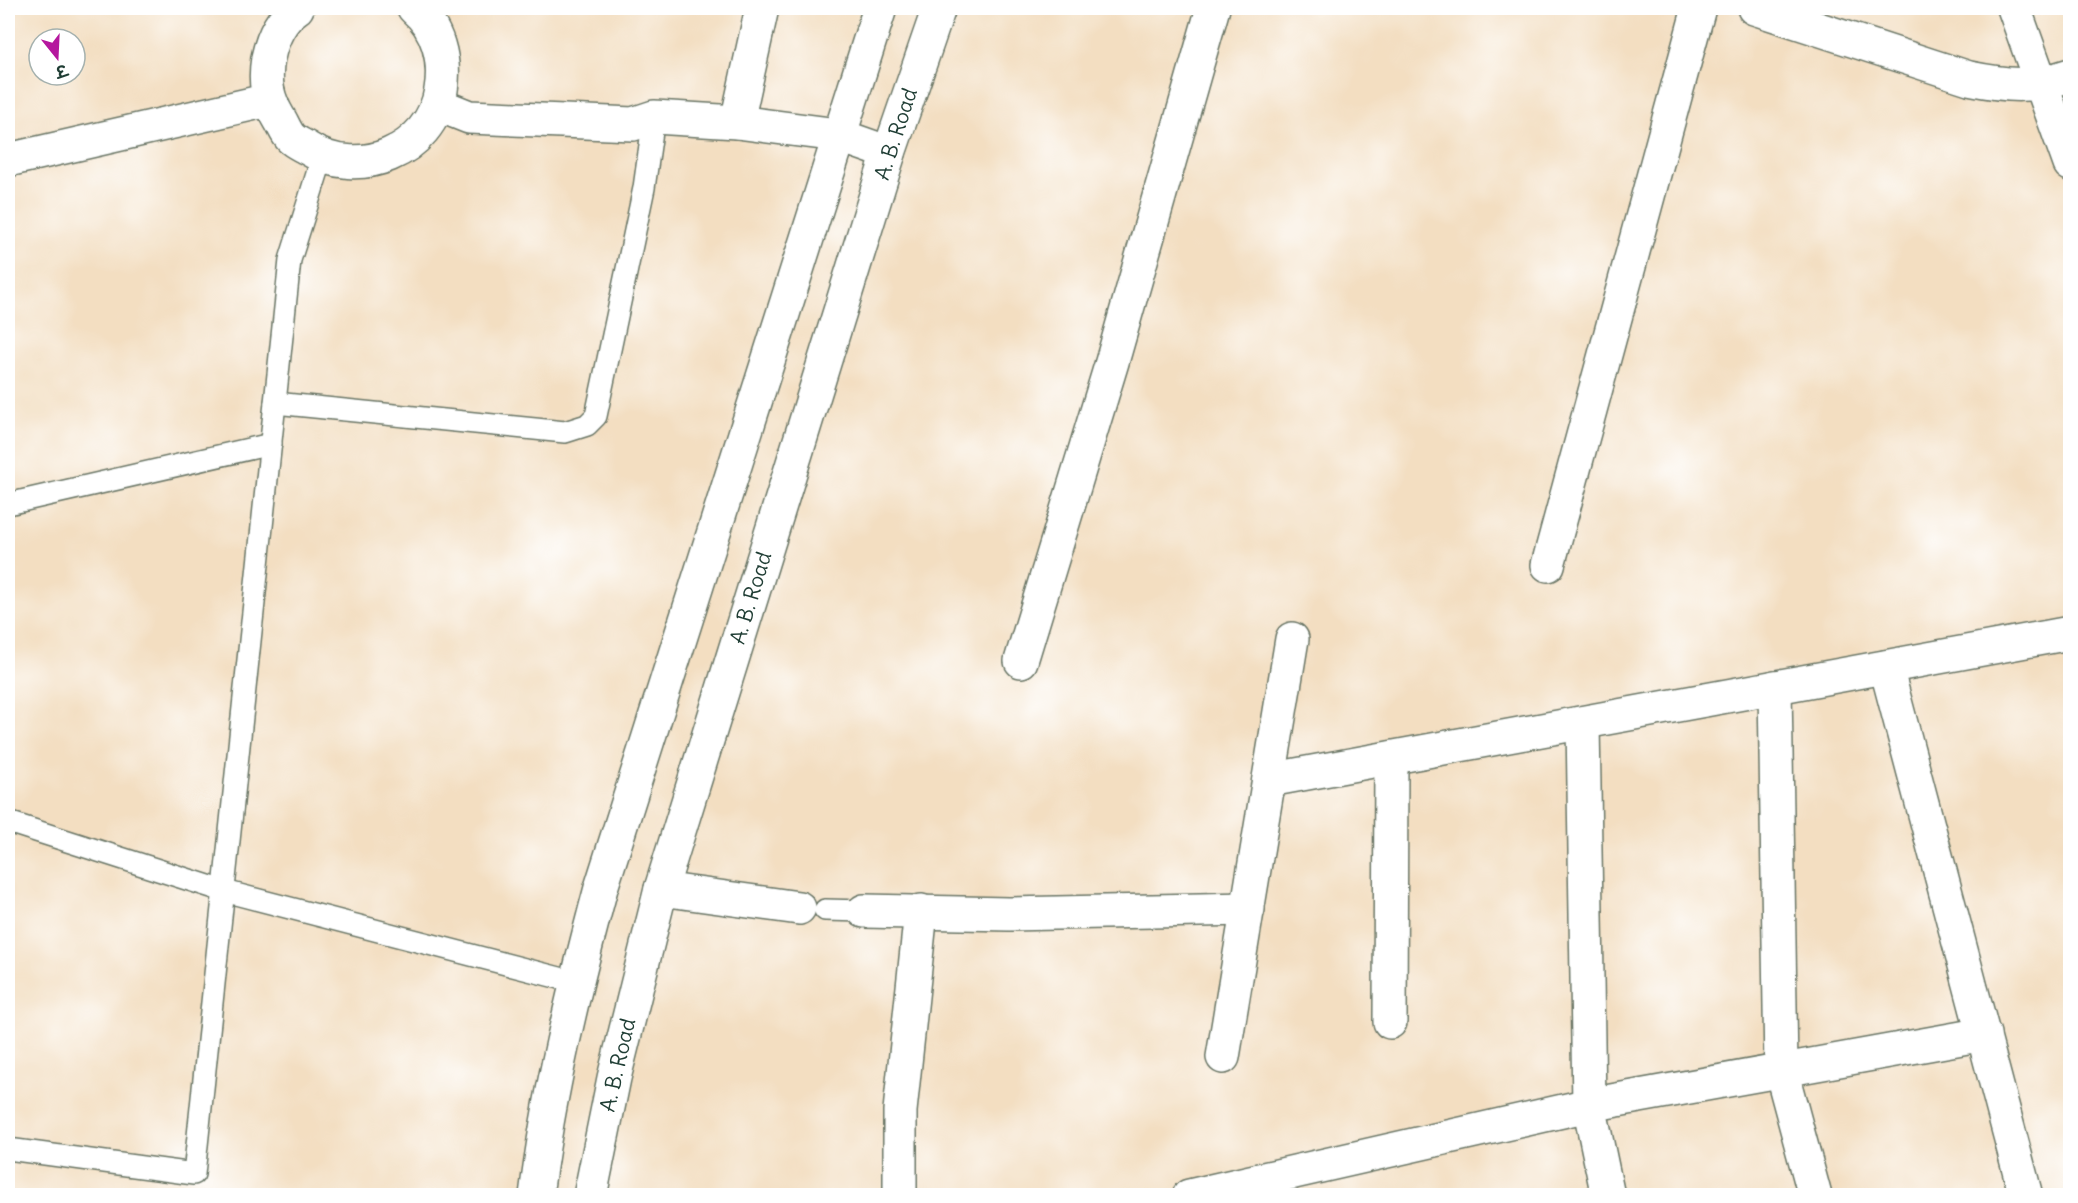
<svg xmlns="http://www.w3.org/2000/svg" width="2078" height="1203" viewBox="0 0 2078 1203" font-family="Delius,'Playpen Sans Deva',sans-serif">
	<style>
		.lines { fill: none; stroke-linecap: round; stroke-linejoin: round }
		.service-casing { stroke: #697565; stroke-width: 24 }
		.minor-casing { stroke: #697565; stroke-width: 36 }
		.secondary-casing { stroke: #697565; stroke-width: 36 }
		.service { stroke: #fff; stroke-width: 21 }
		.minor { stroke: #fff; stroke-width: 33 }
		.secondary { stroke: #fff; stroke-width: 33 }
		.labels { text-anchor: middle; stroke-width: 5; stroke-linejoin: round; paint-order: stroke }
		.street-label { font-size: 21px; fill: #1f3d34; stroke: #fff }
	</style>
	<rect width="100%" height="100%" fill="#fff"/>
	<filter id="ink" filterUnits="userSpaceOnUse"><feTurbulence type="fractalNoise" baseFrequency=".0167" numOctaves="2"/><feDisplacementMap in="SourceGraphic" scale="12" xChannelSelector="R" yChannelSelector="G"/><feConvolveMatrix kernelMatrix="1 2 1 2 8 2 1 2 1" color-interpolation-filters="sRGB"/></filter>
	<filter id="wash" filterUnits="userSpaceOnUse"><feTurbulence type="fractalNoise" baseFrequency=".008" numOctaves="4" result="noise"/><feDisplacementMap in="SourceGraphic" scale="24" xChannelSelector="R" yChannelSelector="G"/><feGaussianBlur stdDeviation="1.35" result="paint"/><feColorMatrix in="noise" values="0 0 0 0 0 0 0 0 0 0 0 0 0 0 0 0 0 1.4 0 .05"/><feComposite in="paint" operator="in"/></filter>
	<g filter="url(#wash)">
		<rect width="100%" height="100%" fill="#f3dec1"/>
	</g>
	<g filter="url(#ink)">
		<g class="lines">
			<defs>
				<g id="service">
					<polyline points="275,403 565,432 587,425 596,416 644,188 654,117"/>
					<polyline points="8,504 271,444"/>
					<polyline points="8,822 224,891 575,982"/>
					<polyline points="825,910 864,911"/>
					<polyline points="8,1149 194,1174 290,260 322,158"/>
				</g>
				<g id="minor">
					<path d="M297,8C281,19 272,39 268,58C264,82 267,98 279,118C283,124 286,133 291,138C295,142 302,145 307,148C358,181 431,152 441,90C446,60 438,28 414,8"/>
					<path d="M1754,8L1969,78C2008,86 2032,88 2070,75"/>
					<polyline points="2014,8 2070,164"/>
					<polyline points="439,105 469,117 633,124 654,117 737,122 838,135 889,153"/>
					<polyline points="737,122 762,8"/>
					<polyline points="8,160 269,100"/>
					<polyline points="1548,565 1699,8"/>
					<polyline points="1021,661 1112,362 1213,8"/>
					<polyline points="1886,667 2026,1196"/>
					<polyline points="1775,687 1781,1070 1815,1196"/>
					<polyline points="1583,723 1589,1105 1608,1196"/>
					<polyline points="1269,780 2070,633"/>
					<polyline points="661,889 799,908"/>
					<polyline points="864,911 1009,914 1248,909"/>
					<polyline points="1390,1022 1391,758"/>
					<polyline points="1223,1057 1292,639"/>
					<polyline points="900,1196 900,1111 921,911"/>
					<polyline points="1189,1196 1589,1105 1984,1034"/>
				</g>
				<g id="secondary">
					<path d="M536,1196C549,1092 574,989 601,888L880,8"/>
					<polyline points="590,1196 614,1078 661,889 889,153 939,8"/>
				</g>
			</defs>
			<use href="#service" class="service-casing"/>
			<use href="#minor" class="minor-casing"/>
			<use href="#secondary" class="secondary-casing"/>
			<use href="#service" class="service"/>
			<use href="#minor" class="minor"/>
			<use href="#secondary" class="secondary"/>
		</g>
	</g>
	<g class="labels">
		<g class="street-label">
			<text transform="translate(896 134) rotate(-72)" y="7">A. B. Road</text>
			<text transform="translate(751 598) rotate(-73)" y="7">A. B. Road</text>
			<text transform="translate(618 1065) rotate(-77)" y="7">A. B. Road</text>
		</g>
	</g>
	<rect width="2078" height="1203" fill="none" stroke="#fff" stroke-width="30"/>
	<g transform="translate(57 57) rotate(162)"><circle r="28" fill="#ffffff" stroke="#a5b1ae" stroke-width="1.5"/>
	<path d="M0-4.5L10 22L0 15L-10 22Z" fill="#b5179e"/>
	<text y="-9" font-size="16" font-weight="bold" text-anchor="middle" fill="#1f3d34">उ</text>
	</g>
</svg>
